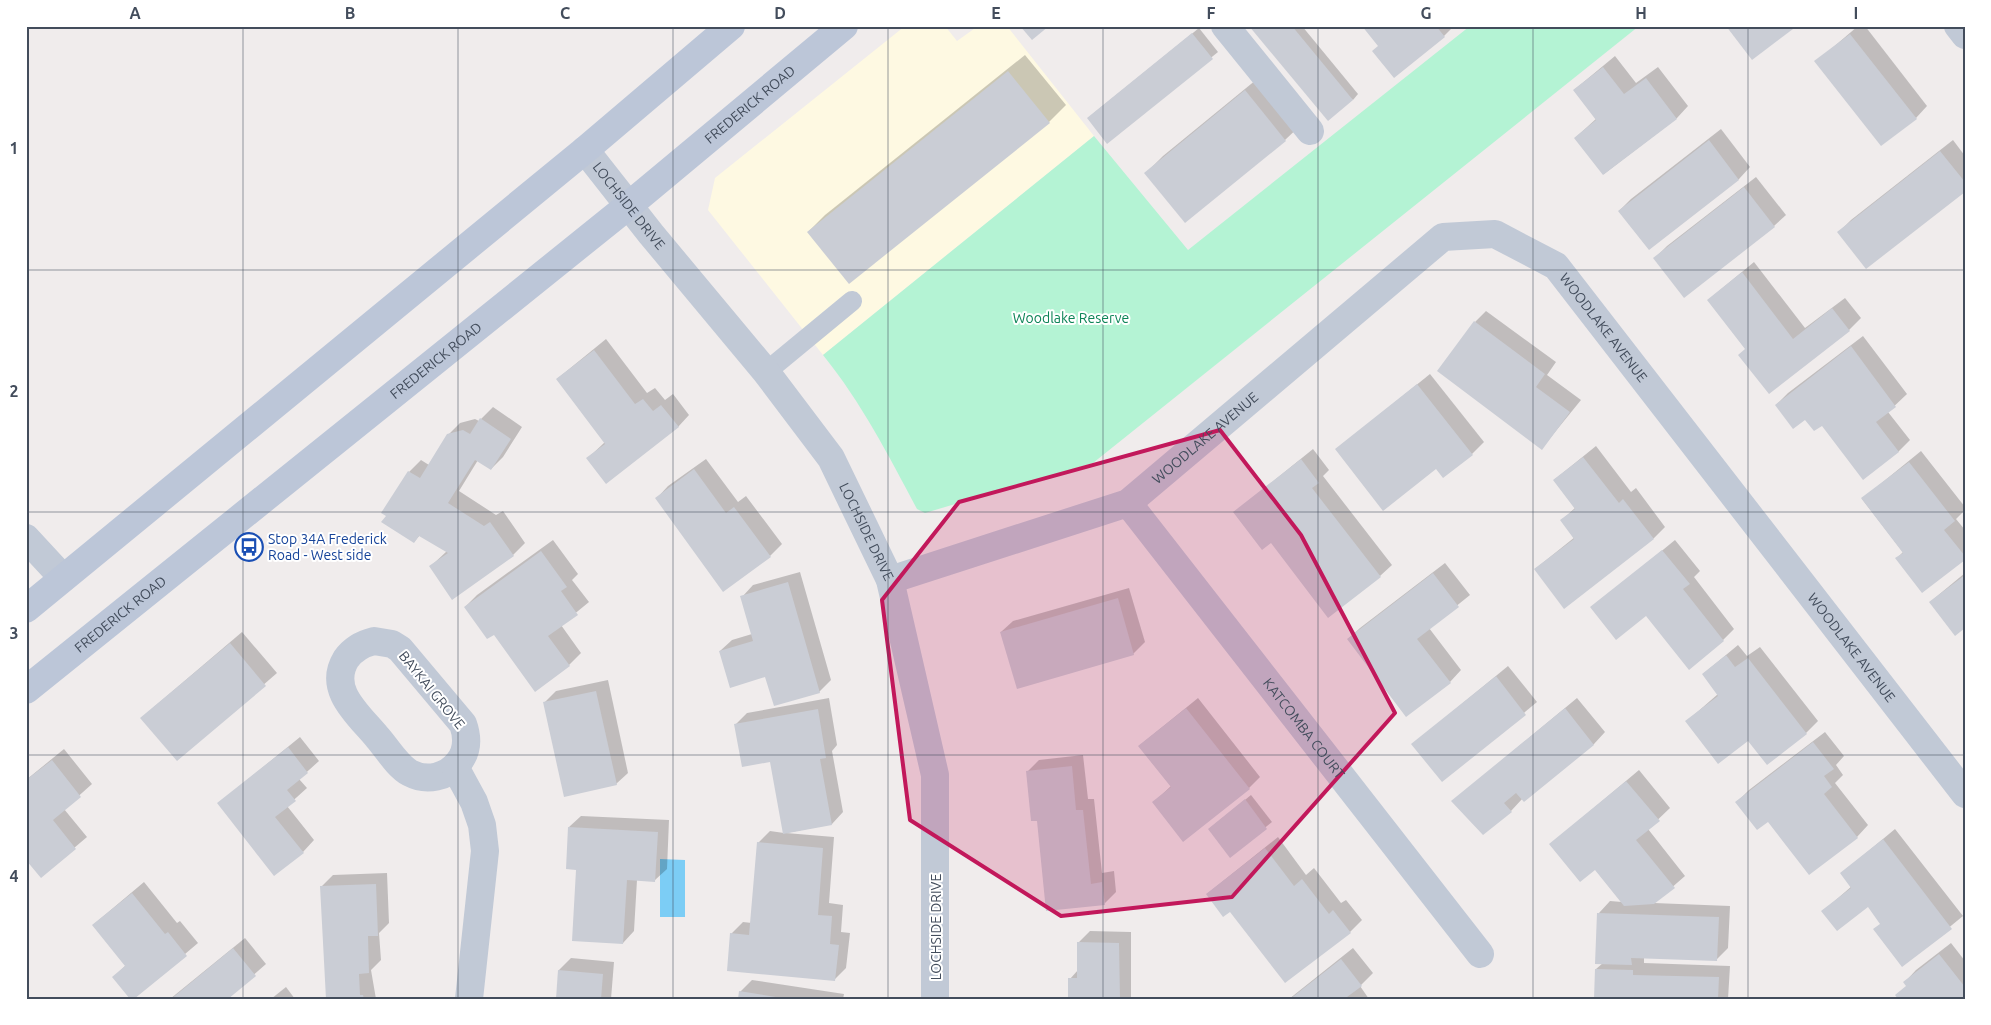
<svg xmlns="http://www.w3.org/2000/svg" width="1991" height="1025" viewBox="0 0 1991 1025" font-family="Ubuntu,sans-serif">
	<style>
		.commercial { fill: #fef9e2 }
		.green { fill: #b4f3d4 }
		.water { fill: #7ccdf5 }
		.shadow { fill: #0003 }
		.building { fill: #cacdd5 }
		.lines { fill: none; stroke-linecap: round; stroke-linejoin: round }
		.service { stroke: #c1c9d6; stroke-width: 20 }
		.minor { stroke: #c1c9d6; stroke-width: 28 }
		.tertiary { stroke: #c1c9d6; stroke-width: 28 }
		.secondary { stroke: #bcc6d8; stroke-width: 28 }
		.marked { fill: #c2185b; fill-opacity: 0.2; stroke: #c2185b; stroke-width: 4; stroke-linejoin: round }
		.grid { fill: none; stroke: #434d5c; stroke-width: 1; stroke-opacity: 0.55 }
		.labels { text-anchor: middle; stroke-width: 4; stroke-linejoin: round; paint-order: stroke }
		.street-label { font-size: 14px; fill: #434d5c; stroke: #fff }
		.park-label { font-size: 14px; fill: #0d8457; stroke: #fff }
		.transit-label { font-size: 14px; fill: #164399; stroke: #fff; text-anchor: start }
		.neatline { fill: none; stroke: #434d5c; stroke-width: 2 }
		.grid-label { font-size: 16px; text-anchor: middle; font-weight: bold; fill: #434d5c }
	</style>
	<rect width="100%" height="100%" fill="#f0ecec"/>
	<polygon class="commercial" points="905,26 945,26 957,41 978,26 1007,26 1094,136 823,355 708,210 715,178"/>
	<path class="green" d="M1470,26H1639L1093,463L925,513L917,509C889,456 861,402 823,355L1094,136L1188,250Z"/>
	<polygon class="water" points="660,859 685,860 685,917 660,917"/>
	<g class="shadow">
		<polygon points="1251,26 1302,26 1358,94 1353,100"/>
		<polygon points="1364,26 1454,26 1444,36 1380,46"/>
		<polygon points="1858,26 1865,26 1927,106 1916,118 1816,62"/>
		<polygon points="1199,28 1218,52 1107,142 1094,113"/>
		<polygon points="1025,55 1066,105 1049,122 849,282 808,232 825,215"/>
		<polygon points="1615,56 1636,83 1658,67 1688,106 1677,118 1604,174 1575,138 1597,118 1574,90"/>
		<polygon points="1262,75 1302,124 1285,140 1146,173 1163,156"/>
		<polygon points="1721,129 1750,167 1739,179 1649,249 1619,211 1631,199"/>
		<polygon points="1953,140 1965,156 1965,190 1839,232 1851,220"/>
		<polygon points="1756,177 1786,215 1774,226 1655,258 1667,246"/>
		<polygon points="1754,262 1805,328 1845,298 1861,318 1849,330 1746,349 1708,300"/>
		<polygon points="1486,311 1556,362 1547,375 1581,400 1542,448 1475,322"/>
		<polygon points="1863,336 1907,394 1888,412 1910,440 1898,452 1806,418 1776,405 1788,393"/>
		<polygon points="606,339 647,393 655,388 665,400 673,394 689,415 678,427 588,458 605,442 557,379"/>
		<polygon points="1430,374 1484,442 1472,454 1437,467 1337,449"/>
		<polygon points="493,407 522,427 503,457 491,469 478,460 459,491 496,515 503,511 525,543 513,555 431,566 447,551 420,535 414,542 388,515 409,472 421,460 429,465 448,435 460,423 475,419 479,421"/>
		<polygon points="1596,446 1631,492 1636,488 1665,527 1654,538 1564,607 1535,569 1575,537 1562,520 1576,507 1554,480"/>
		<polygon points="1313,449 1329,470 1323,476 1392,565 1380,576 1271,541 1235,512"/>
		<polygon points="1921,451 1965,507 1965,510 1956,519 1965,530 1965,558 1897,558 1903,552 1862,499"/>
		<polygon points="706,459 738,502 746,496 782,544 770,556 657,498 668,486"/>
		<polygon points="553,540 578,574 572,580 589,602 561,625 581,653 569,665 535,690 494,633 465,607 477,595"/>
		<polygon points="1675,540 1700,571 1694,577 1734,629 1723,640 1647,615 1592,608"/>
		<polygon points="1445,563 1470,595 1429,628 1461,670 1450,682 1348,639 1360,628"/>
		<polygon points="800,572 831,680 819,692 766,676 720,651 732,640 752,634 742,597 753,585"/>
		<polygon points="1965,573 1965,627 1930,602"/>
		<polygon points="1129,588 1145,642 1133,654 1001,632 1013,621"/>
		<polygon points="242,632 277,673 177,760 154,707"/>
		<polygon points="1738,645 1747,656 1760,647 1818,721 1806,733 1748,739 1687,721 1718,694 1703,674"/>
		<polygon points="1508,666 1537,702 1443,780 1413,744"/>
		<polygon points="608,680 628,773 616,784 544,703 556,691"/>
		<polygon points="829,698 837,745 832,751 843,812 832,824 786,833 834,837 829,903 843,905 841,932 850,933 846,968 835,979 731,934 743,922 752,923 758,843 770,831 784,833 771,761 736,724 747,713"/>
		<polygon points="1198,698 1260,777 1249,788 1154,802 1171,786 1139,746"/>
		<polygon points="1577,698 1605,732 1594,744 1525,800 1523,798 1511,811 1453,801"/>
		<polygon points="1825,732 1844,756 1836,765 1843,775 1835,783 1868,825 1857,837 1768,820 1737,802 1749,790"/>
		<polygon points="300,737 319,761 299,779 307,788 287,806 314,840 303,852 219,803"/>
		<polygon points="64,749 92,784 64,809 87,837 41,876 26,858 26,780"/>
		<polygon points="1083,755 1088,799 1094,799 1102,873 1114,871 1116,892 1104,904 1038,820 1027,772 1039,760"/>
		<polygon points="1639,770 1670,808 1648,829 1685,876 1654,903 1730,906 1728,948 1716,960 1644,957 1644,963 1730,966 1728,999 1596,999 1596,969 1603,963 1599,913 1610,901 1622,902 1595,869 1551,844"/>
		<polygon points="1251,795 1272,822 1230,856 1209,829"/>
		<polygon points="581,816 669,820 667,869 655,880 637,880 634,931 623,943 578,869 569,827"/>
		<polygon points="1895,829 1963,916 1902,966 1881,923 1868,905 1823,911 1852,886 1842,873"/>
		<polygon points="1278,837 1306,875 1314,868 1341,903 1346,900 1362,920 1350,932 1207,894"/>
		<polygon points="387,873 389,923 379,933 381,960 371,970 376,999 327,999 321,887 333,875"/>
		<polygon points="144,882 177,923 180,921 198,943 132,999 114,977 126,965 93,925"/>
		<polygon points="1090,931 1131,932 1131,999 1070,999 1070,979 1078,970 1078,943"/>
		<polygon points="245,938 266,964 226,999 170,999"/>
		<polygon points="1951,943 1965,961 1965,999 1907,985 1905,982 1916,970"/>
		<polygon points="1353,948 1373,973 1360,986 1369,999 1289,999"/>
		<polygon points="571,958 614,962 611,999 557,999 559,970"/>
		<polygon points="752,980 844,994 843,999 739,999 740,992"/>
		<polygon points="286,987 295,999 271,999"/>
	</g>
	<g class="building">
		<polygon points="1020,26 1049,26 1032,40"/>
		<polygon points="1249,26 1292,26 1353,100 1328,121"/>
		<polygon points="1362,26 1436,26 1445,37 1394,78 1372,51 1378,46"/>
		<polygon points="1726,26 1797,26 1752,60"/>
		<polygon points="1192,33 1213,59 1107,144 1087,118"/>
		<polygon points="1850,34 1917,119 1881,146 1814,61"/>
		<polygon points="1603,67 1624,94 1646,78 1677,119 1603,175 1574,138 1596,120 1573,90"/>
		<polygon points="1008,71 1050,123 849,284 807,232"/>
		<polygon points="1245,90 1286,141 1185,223 1144,173"/>
		<polygon points="1709,140 1739,180 1649,250 1618,211"/>
		<polygon points="1940,151 1965,182 1965,192 1866,269 1837,232"/>
		<polygon points="1744,187 1775,227 1684,298 1653,258"/>
		<polygon points="1742,272 1793,339 1832,308 1850,331 1769,394 1738,355 1745,349 1707,300"/>
		<polygon points="1474,321 1545,374 1536,387 1570,412 1542,450 1437,371"/>
		<polygon points="1851,346 1896,407 1876,422 1899,452 1863,480 1822,426 1814,431 1805,420 1793,429 1775,405"/>
		<polygon points="594,350 635,404 643,399 653,411 661,405 679,427 606,484 586,458 605,444 556,379"/>
		<polygon points="1417,384 1473,455 1443,478 1436,469 1383,511 1335,449"/>
		<polygon points="480,418 511,439 491,470 475,460 448,503 484,526 490,522 514,556 452,600 429,566 448,553 419,536 414,543 381,522 386,516 381,513 408,471 420,478 447,434 463,430 470,434"/>
		<polygon points="1583,457 1619,503 1623,499 1654,539 1564,609 1534,569 1574,539 1560,520 1575,509 1553,480"/>
		<polygon points="1301,459 1319,483 1312,488 1381,577 1328,618 1271,543 1262,550 1233,512"/>
		<polygon points="1909,462 1955,521 1944,530 1965,556 1965,560 1922,593 1895,558 1903,553 1861,498"/>
		<polygon points="694,469 726,513 734,507 771,557 723,592 655,498"/>
		<polygon points="1662,550 1690,584 1683,589 1724,641 1689,670 1646,616 1616,640 1590,607"/>
		<polygon points="541,551 567,587 561,591 578,615 548,636 570,666 535,692 494,635 487,639 464,607"/>
		<polygon points="1433,573 1459,607 1417,639 1451,683 1406,717 1347,639"/>
		<polygon points="1965,575 1965,628 1955,636 1929,602"/>
		<polygon points="788,582 820,693 774,706 765,677 730,688 719,651 753,641 740,596"/>
		<polygon points="1118,598 1134,655 1017,689 1000,632"/>
		<polygon points="230,643 266,686 177,761 140,718"/>
		<polygon points="1726,655 1735,667 1748,658 1807,734 1767,765 1748,741 1718,764 1685,721 1718,696 1702,674"/>
		<polygon points="1496,676 1526,715 1442,782 1411,744"/>
		<polygon points="596,691 617,785 564,797 543,702"/>
		<polygon points="1186,708 1250,789 1183,842 1152,802 1171,787 1138,746"/>
		<polygon points="1565,708 1594,745 1524,802 1516,793 1504,803 1512,812 1483,835 1451,801"/>
		<polygon points="818,709 826,758 820,759 832,825 783,834 770,762 742,767 734,724"/>
		<polygon points="1813,742 1834,769 1824,776 1832,787 1824,794 1858,838 1809,875 1768,822 1757,830 1735,802"/>
		<polygon points="288,747 308,773 287,790 296,801 275,817 304,853 274,876 217,803"/>
		<polygon points="52,760 81,797 53,820 76,849 41,878 26,860 26,780"/>
		<polygon points="1072,766 1076,810 1083,810 1091,884 1102,882 1105,905 1046,911 1037,821 1031,821 1026,771"/>
		<polygon points="1626,781 1660,821 1636,840 1675,888 1654,904 1624,906 1595,870 1580,882 1549,844"/>
		<polygon points="1245,799 1267,829 1230,858 1208,829"/>
		<polygon points="568,827 658,832 655,882 627,880 623,944 572,941 576,870 566,869"/>
		<polygon points="1883,839 1952,929 1902,967 1873,929 1880,924 1868,907 1837,931 1821,911 1851,888 1840,873"/>
		<polygon points="757,842 823,848 818,915 832,916 830,944 839,945 835,981 727,971 730,933 749,935"/>
		<polygon points="1265,848 1294,886 1302,879 1329,914 1333,910 1351,933 1285,983 1230,912 1223,917 1206,894"/>
		<polygon points="376,884 378,936 368,936 369,973 359,974 360,995 363,995 364,999 326,999 320,886"/>
		<polygon points="132,893 165,934 168,932 187,956 134,999 130,999 112,977 125,966 92,925"/>
		<polygon points="1597,913 1719,917 1717,961 1631,958 1632,965 1595,964"/>
		<polygon points="1077,942 1119,943 1120,999 1068,999 1068,978 1077,978"/>
		<polygon points="233,948 256,976 228,999 171,999"/>
		<polygon points="1939,954 1965,987 1965,999 1898,999 1895,995 1906,986 1903,982"/>
		<polygon points="1341,959 1362,986 1347,997 1349,999 1290,999"/>
		<polygon points="1595,969 1633,970 1633,975 1719,977 1718,999 1594,999"/>
		<polygon points="558,970 603,974 601,999 556,999"/>
		<polygon points="739,991 782,998 782,999 738,999"/>
	</g>
	<g class="lines">
		<polyline class="service" points="766,372 852,301"/>
		<g class="minor">
			<polyline points="1225,26 1310,131"/>
			<polyline points="1958,26 1965,35"/>
			<path id="s1" d="M1128,503L1480,954"/>
			<polyline points="26,538 63,578"/>
			<path id="s2" d="M890,580L1128,503L1443,237L1495,234L1556,266L1965,794"/>
			<path d="M374,641L392,644L400,649L463,724C468,738 468,751 458,763C447,777 427,782 410,773C397,766 387,748 377,737C359,715 327,690 346,659C353,649 362,644 374,641Z"/>
			<polyline points="455,767 474,802 482,825 485,851 469,999"/>
		</g>
		<path class="tertiary" id="s3" d="M585,150L651,234L766,372L831,458L890,580L935,775V999"/>
		<g class="secondary">
			<polyline points="26,609 585,150 731,26"/>
			<path id="s4" d="M26,690L628,206L844,26"/>
		</g>
	</g>
	<path class="marked" d="M1220,430L1301,535L1395,713L1232,897L1061,916L910,820L882,600L959,502Z"/>
	<path class="grid" d="M243,26V999M458,26V999M673,26V999M888,26V999M1103,26V999M1318,26V999M1533,26V999M1748,26V999M26,270H1965M26,512H1965M26,755H1965"/>
	<defs>
		<symbol id="bus-ring" viewBox="-11 -11 22 22"><circle r="9.5" fill="#fff" stroke="#1a4fb4" stroke-width="1.5"/><path d="M-5-6H5V4H4V6H2V4H-2V6H-4V4H-5ZM-3.5-4V0h7V-4ZM-3.5 1.2v1.5H-2V1.2ZM2 1.2v1.5H3.5V1.2Z" fill="#1a4fb4"/></symbol>
	</defs>
	<g fill-rule="evenodd">
		<use href="#bus-ring" x="233" y="531" width="32" height="32"/>
	</g>
	<g class="labels">
		<g class="street-label">
			<text dy="5" stroke="none"><textPath href="#s4" startOffset="931">FREDERICK ROAD</textPath></text>
			<text dy="5" stroke="none"><textPath href="#s3" startOffset="71">LOCHSIDE DRIVE</textPath></text>
			<text dy="5" stroke="none"><textPath href="#s2" startOffset="861">WOODLAKE AVENUE</textPath></text>
			<text dy="5" stroke="none"><textPath href="#s4" startOffset="526">FREDERICK ROAD</textPath></text>
			<text dy="5" stroke="none"><textPath href="#s2" startOffset="351">WOODLAKE AVENUE</textPath></text>
			<text dy="5" stroke="none"><textPath href="#s3" startOffset="476">LOCHSIDE DRIVE</textPath></text>
			<text dy="5" stroke="none"><textPath href="#s4" startOffset="121">FREDERICK ROAD</textPath></text>
			<text dy="5" stroke="none"><textPath href="#s2" startOffset="1266">WOODLAKE AVENUE</textPath></text>
			<text transform="translate(432 690) rotate(51)" y="5">BAYKAI GROVE</text>
			<text dy="5" stroke="none"><textPath href="#s1" startOffset="286">KATCOMBA COURT</textPath></text>
			<text transform="translate(936 927) rotate(-90)" y="5">LOCHSIDE DRIVE</text>
		</g>
		<g class="park-label">
			<text x="1071" y="323">Woodlake Reserve</text>
		</g>
		<g class="transit-label">
			<text x="268" y="544">Stop 34A Frederick<tspan x="268" dy="16">Road - West side</tspan></text>
		</g>
	</g>
	<rect width="1991" height="1025" fill="none" stroke="#ffffff" stroke-width="55"/>
	<rect x="28" y="28" width="1936" height="970" class="neatline"/>
	<g class="grid-label">
		<text x="135" y="19">A</text>
		<text x="350" y="19">B</text>
		<text x="565" y="19">C</text>
		<text x="780" y="19">D</text>
		<text x="996" y="19">E</text>
		<text x="1211" y="19">F</text>
		<text x="1426" y="19">G</text>
		<text x="1641" y="19">H</text>
		<text x="1856" y="19">I</text>
		<text x="14" y="154">1</text>
		<text x="14" y="397">2</text>
		<text x="14" y="639">3</text>
		<text x="14" y="882">4</text>
	</g>
</svg>
